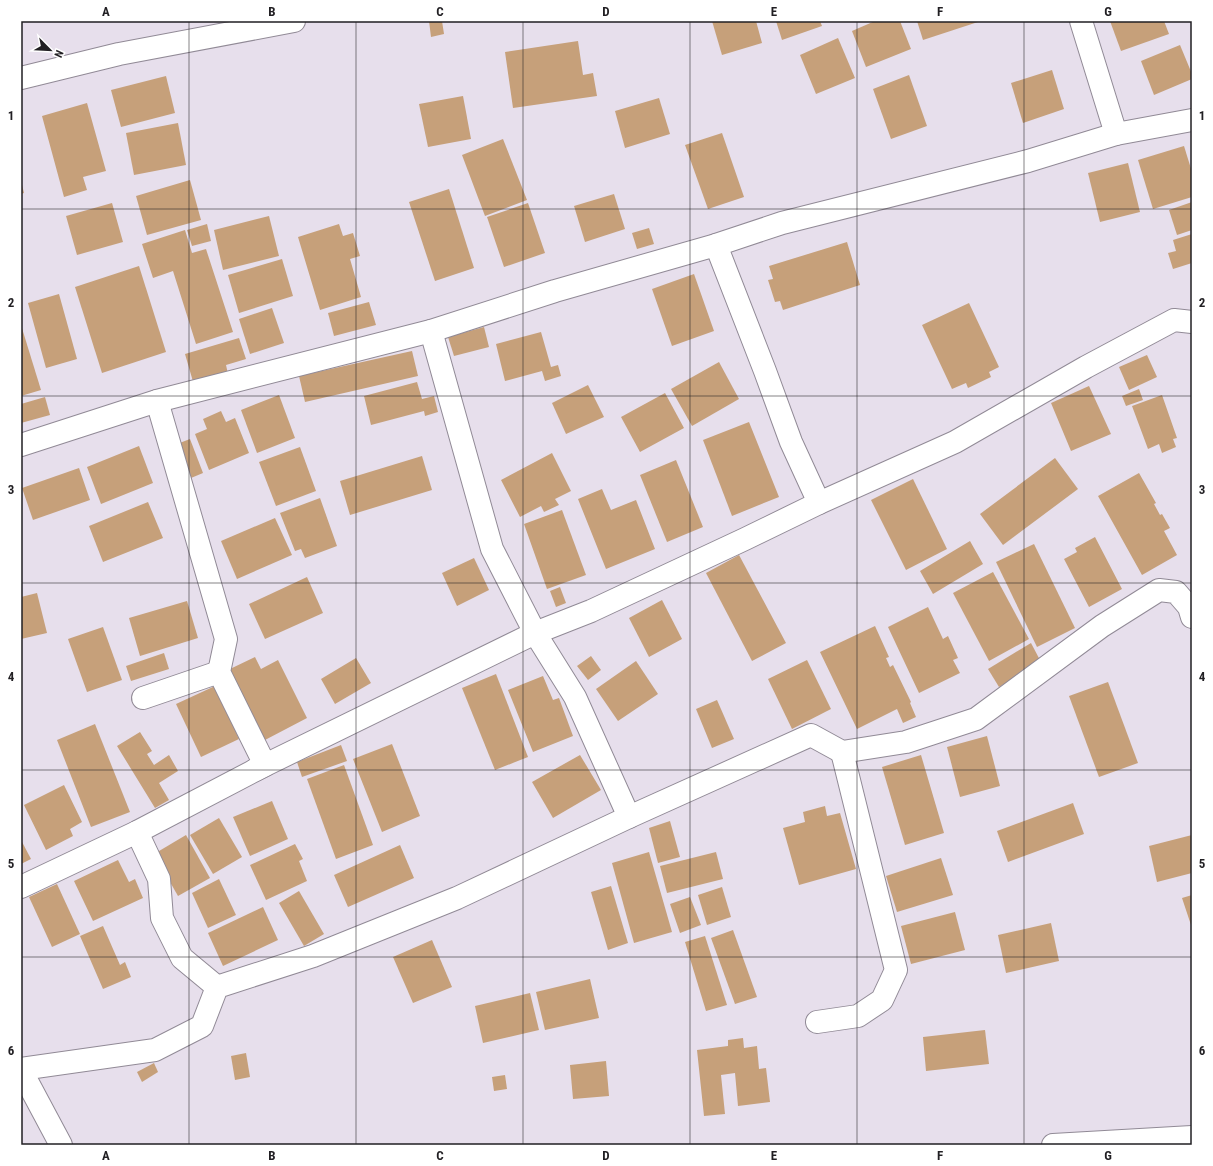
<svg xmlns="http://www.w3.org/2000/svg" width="1213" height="1166" viewBox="0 0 1213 1166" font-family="'Roboto Condensed',sans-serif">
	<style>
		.building { fill: #c6a07a }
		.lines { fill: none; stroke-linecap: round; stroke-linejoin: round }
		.street-casing { stroke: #918a96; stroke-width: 24 }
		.secondary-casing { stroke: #918a96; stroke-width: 24 }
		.highway-casing { stroke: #918a96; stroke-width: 24 }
		.street { stroke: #fff; stroke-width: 22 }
		.secondary { stroke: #fff; stroke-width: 22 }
		.highway { stroke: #fff; stroke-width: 22 }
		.grid { fill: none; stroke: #211f23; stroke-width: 1; stroke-opacity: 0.55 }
		.neatline { fill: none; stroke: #211f23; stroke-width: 1.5 }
		.grid-label { font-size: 13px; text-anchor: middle; font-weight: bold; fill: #211f23 }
	</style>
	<rect width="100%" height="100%" fill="#e7dfec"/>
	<g class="building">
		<polygon points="429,21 442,21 444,34 431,37"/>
		<polygon points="712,21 756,21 762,43 722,55"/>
		<polygon points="776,21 820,21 822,26 782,40"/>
		<polygon points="875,21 900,21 911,49 866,67 852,31"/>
		<polygon points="917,21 981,21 923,40"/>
		<polygon points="1110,21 1164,21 1169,34 1121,51"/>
		<polygon points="838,38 855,78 816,94 800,55"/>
		<polygon points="578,41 583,75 593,73 597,96 513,108 505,52"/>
		<polygon points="1180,45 1192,74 1192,79 1154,95 1141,61"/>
		<polygon points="1052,70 1064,109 1023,123 1011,83"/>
		<polygon points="909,75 927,126 891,139 873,89"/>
		<polygon points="166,76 175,113 121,127 111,90"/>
		<polygon points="463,96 471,139 428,147 419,104"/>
		<polygon points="659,98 670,134 625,148 615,111"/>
		<polygon points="87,103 106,171 83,177 87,190 64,197 42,116"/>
		<polygon points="178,123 186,165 134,175 126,133"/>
		<polygon points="722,133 744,197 708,209 685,145"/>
		<polygon points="503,139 527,200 485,216 462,155"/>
		<polygon points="1184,146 1192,172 1192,197 1153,209 1138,160"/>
		<polygon points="1128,163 1140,212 1100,222 1088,173"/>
		<polygon points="190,180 201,220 147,235 136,196"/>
		<polygon points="21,181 24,193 21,194"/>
		<polygon points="449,189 474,268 435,281 409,202"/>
		<polygon points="614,194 625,229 585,242 574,206"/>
		<polygon points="1192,202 1192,230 1177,235 1169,210"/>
		<polygon points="112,203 123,242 77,255 66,216"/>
		<polygon points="528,203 545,253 504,267 487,217"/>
		<polygon points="269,216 279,256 223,270 214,230"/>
		<polygon points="207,224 211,241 192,246 187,230"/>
		<polygon points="339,224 343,236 353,233 360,256 350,259 361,297 320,310 298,237"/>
		<polygon points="649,228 654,244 637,249 632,233"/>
		<polygon points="185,230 192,253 206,249 233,332 196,344 173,271 153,278 142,244"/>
		<polygon points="1192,234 1192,263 1173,269 1168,253 1176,251 1173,240"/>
		<polygon points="847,242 860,285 783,310 780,301 775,302 768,280 773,279 769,266"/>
		<polygon points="282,259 293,296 239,313 228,275"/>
		<polygon points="139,266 166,352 102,373 75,287"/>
		<polygon points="694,274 714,331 672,346 652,289"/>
		<polygon points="59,294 77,359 46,368 28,303"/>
		<polygon points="369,302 376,325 334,336 328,313"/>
		<polygon points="969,303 999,367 989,372 991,377 968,388 966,383 952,389 922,325"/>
		<polygon points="272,308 284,343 250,354 239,319"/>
		<polygon points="21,325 41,390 21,396"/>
		<polygon points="484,327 489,347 454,356 448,337"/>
		<polygon points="541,332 551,367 558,365 561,376 545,381 542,371 505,381 496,344"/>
		<polygon points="239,338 246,359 226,365 228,374 194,385 185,354"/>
		<polygon points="412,351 418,376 305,402 299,376"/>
		<polygon points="1147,355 1157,377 1129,390 1119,367"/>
		<polygon points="719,362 739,399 692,426 671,389"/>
		<polygon points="417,382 422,399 434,396 438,412 425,416 424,411 371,425 364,396"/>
		<polygon points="588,385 604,417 566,434 552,403"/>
		<polygon points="1089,386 1111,434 1071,451 1051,403"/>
		<polygon points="1139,389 1143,400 1126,406 1122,396"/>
		<polygon points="665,393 684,428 640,452 621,417"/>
		<polygon points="279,395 295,438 257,453 241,410"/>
		<polygon points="1162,395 1177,438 1173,439 1176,447 1162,453 1159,444 1148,449 1132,406"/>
		<polygon points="45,397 50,415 21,423 21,404"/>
		<polygon points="221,411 226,422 235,418 249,453 209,470 195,434 207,429 203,419"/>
		<polygon points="749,422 779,497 732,516 703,440"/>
		<polygon points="190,439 203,473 191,478 177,444"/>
		<polygon points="139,446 153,483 101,504 87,467"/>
		<polygon points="300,447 316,491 276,506 259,462"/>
		<polygon points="552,453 571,491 555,499 559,505 544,512 541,506 520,517 501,480"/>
		<polygon points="422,456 432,490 350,515 340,481"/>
		<polygon points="1055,458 1078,489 1003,545 980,514"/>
		<polygon points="676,460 703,527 667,542 640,475"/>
		<polygon points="79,468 90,500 33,520 22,488"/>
		<polygon points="1139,473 1156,503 1154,504 1160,515 1162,514 1170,528 1164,531 1177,555 1142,575 1098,496"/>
		<polygon points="913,479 947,549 906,570 871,500"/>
		<polygon points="602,489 611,510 636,500 655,549 606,569 578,499"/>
		<polygon points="320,498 337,546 305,558 301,549 295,551 280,513"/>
		<polygon points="148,502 163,538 103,562 89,526"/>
		<polygon points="562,510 586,575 547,589 524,524"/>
		<polygon points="275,518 292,555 237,579 221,541"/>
		<polygon points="1095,537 1122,589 1089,607 1064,559 1077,552 1075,548"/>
		<polygon points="970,541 983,564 933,594 920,571"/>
		<polygon points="1034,544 1075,628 1037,647 996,562"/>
		<polygon points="739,555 786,643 752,661 706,573"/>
		<polygon points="474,558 489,590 457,606 442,573"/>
		<polygon points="993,572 1029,639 989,661 953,593"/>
		<polygon points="307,577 323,613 265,639 249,604"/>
		<polygon points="560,587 566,603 556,607 550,591"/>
		<polygon points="37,593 47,633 21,639 21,597"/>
		<polygon points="662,600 682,639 649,657 629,618"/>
		<polygon points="187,601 198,638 140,656 129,618"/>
		<polygon points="928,607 943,639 948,636 958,658 953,660 960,673 919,693 888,627"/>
		<polygon points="875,626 889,657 886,658 890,667 893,665 911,702 910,703 916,717 903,723 897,709 857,729 820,652"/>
		<polygon points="103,627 122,680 87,692 68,639"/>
		<polygon points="1031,643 1041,662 999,687 988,669"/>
		<polygon points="164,653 169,669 131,681 126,666"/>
		<polygon points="591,656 601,670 588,680 577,666"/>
		<polygon points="255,657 261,669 278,660 307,718 265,740 230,669"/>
		<polygon points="356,658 371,683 335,704 321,679"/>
		<polygon points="807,660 831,709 792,729 768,679"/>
		<polygon points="636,661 658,694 618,721 596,689"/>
		<polygon points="496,674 528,757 495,770 462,688"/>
		<polygon points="543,676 553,700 559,698 573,736 533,752 508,690"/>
		<polygon points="1108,682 1138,763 1099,777 1069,696"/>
		<polygon points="215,686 239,739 201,757 176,704"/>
		<polygon points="717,700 734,739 712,748 696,709"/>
		<polygon points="95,724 130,812 91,827 57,740"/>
		<polygon points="140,732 152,751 147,754 154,765 169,755 178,771 159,783 169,800 155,808 117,746"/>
		<polygon points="987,736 1000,786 960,797 947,747"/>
		<polygon points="392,744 420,816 382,832 353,759"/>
		<polygon points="341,745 347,761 302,777 297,762"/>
		<polygon points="580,755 601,790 553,818 532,782"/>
		<polygon points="921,755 944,833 905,845 882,767"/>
		<polygon points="344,765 373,845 336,859 307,779"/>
		<polygon points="64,785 82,822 70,829 73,836 46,850 24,805"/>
		<polygon points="272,801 288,839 250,856 233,817"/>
		<polygon points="1073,803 1084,834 1008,862 997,831"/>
		<polygon points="825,806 827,816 840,813 856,869 799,885 783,828 805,822 803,812"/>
		<polygon points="219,818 242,857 213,874 190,835"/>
		<polygon points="670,821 680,857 658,863 649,828"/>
		<polygon points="186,835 210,878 178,896 154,854"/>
		<polygon points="1192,835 1192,873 1157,882 1149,846"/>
		<polygon points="21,840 31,859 21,864"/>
		<polygon points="295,844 303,859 299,861 307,881 266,900 250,865"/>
		<polygon points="400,845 414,878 348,907 334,875"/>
		<polygon points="649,852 672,932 634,943 612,863"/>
		<polygon points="716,852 723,879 667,893 660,866"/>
		<polygon points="941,858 953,895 897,912 886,876"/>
		<polygon points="118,860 129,882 135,879 143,898 93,921 74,881"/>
		<polygon points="219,879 236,915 208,928 192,893"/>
		<polygon points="57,884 80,934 52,947 29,897"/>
		<polygon points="611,886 628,943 608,950 591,892"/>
		<polygon points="722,887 731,917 707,925 698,895"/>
		<polygon points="299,891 324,934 304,946 279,903"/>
		<polygon points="1192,895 1192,928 1182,898"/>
		<polygon points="690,897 701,925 680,933 670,904"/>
		<polygon points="263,907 278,940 223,966 208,933"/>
		<polygon points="955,912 965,950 911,964 901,926"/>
		<polygon points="1051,923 1059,961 1006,973 998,935"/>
		<polygon points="103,926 120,965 125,962 131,977 103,989 80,936"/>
		<polygon points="733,930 757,997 735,1004 711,938"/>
		<polygon points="705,936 727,1005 706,1011 685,942"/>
		<polygon points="432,940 452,987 413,1003 393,957"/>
		<polygon points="590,979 599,1018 545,1030 536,992"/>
		<polygon points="530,993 539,1030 483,1043 475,1006"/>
		<polygon points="985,1030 989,1064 926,1071 923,1037"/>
		<polygon points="743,1038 744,1048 757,1046 759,1069 766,1068 770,1102 738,1106 735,1073 721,1075 725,1114 704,1116 697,1050 728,1046 728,1040"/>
		<polygon points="246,1053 250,1077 235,1080 231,1056"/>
		<polygon points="606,1061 609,1096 573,1099 570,1065"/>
		<polygon points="154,1063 158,1072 142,1082 137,1072"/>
		<polygon points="505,1075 507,1089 494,1091 492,1077"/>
	</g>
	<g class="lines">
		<defs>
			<g id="street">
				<polyline points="1081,21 1116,134"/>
				<polyline points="21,78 119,54 294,21"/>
				<polyline points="716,245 765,371 791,442 819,503"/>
				<polyline points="431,331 492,549 535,633 575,697 629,817"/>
				<polyline points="21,445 157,401 431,331 555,291 716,245 782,223 1028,161 1116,134 1192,120"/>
				<polyline points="143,698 219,672"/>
				<polyline points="255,770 535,633 591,611 745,539 819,503 955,442 1086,367 1174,320 1192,322"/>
				<polyline points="137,832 159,879 162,918 182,958 217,987"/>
				<polyline points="21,887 137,832 265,765 219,672 226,639 157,401"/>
				<polyline points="817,1022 858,1016 882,1000 896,970 842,752"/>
				<polyline points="21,1069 155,1050 202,1026 217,987 313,956 457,898 629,817 811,735 842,752 906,742 976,719 1102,626 1159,590 1176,592 1189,607 1192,617"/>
			</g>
			<polyline id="secondary" points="21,1070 61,1145"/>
			<polyline id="highway" points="1053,1145 1192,1137"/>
		</defs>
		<use href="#street" class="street-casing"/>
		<use href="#secondary" class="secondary-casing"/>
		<use href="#highway" class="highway-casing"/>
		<use href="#street" class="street"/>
		<use href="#secondary" class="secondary"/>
		<use href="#highway" class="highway"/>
	</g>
	<path class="grid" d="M189,21V1145M356,21V1145M523,21V1145M690,21V1145M857,21V1145M1024,21V1145M21,209H1192M21,396H1192M21,583H1192M21,770H1192M21,957H1192"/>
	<rect width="1213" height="1166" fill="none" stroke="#ffffff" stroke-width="44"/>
	<g transform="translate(50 50) rotate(114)" stroke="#ffffff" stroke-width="3" paint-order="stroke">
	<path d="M0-3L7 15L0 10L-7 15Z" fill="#211f23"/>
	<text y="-6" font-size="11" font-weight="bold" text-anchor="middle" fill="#211f23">N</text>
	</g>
	<rect x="22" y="22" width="1169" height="1122" class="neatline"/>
	<g class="grid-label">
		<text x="106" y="16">A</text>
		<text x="272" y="16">B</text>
		<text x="440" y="16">C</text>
		<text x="606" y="16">D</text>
		<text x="774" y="16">E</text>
		<text x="940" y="16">F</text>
		<text x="1108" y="16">G</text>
		<text x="11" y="120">1</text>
		<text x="1202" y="120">1</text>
		<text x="11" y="307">2</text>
		<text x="1202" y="307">2</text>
		<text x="11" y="494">3</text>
		<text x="1202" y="494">3</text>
		<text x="11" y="681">4</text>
		<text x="1202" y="681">4</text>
		<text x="11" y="868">5</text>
		<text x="1202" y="868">5</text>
		<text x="11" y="1055">6</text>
		<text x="1202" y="1055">6</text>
		<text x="106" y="1160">A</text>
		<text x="272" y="1160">B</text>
		<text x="440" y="1160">C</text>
		<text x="606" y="1160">D</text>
		<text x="774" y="1160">E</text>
		<text x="940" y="1160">F</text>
		<text x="1108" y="1160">G</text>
	</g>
</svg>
